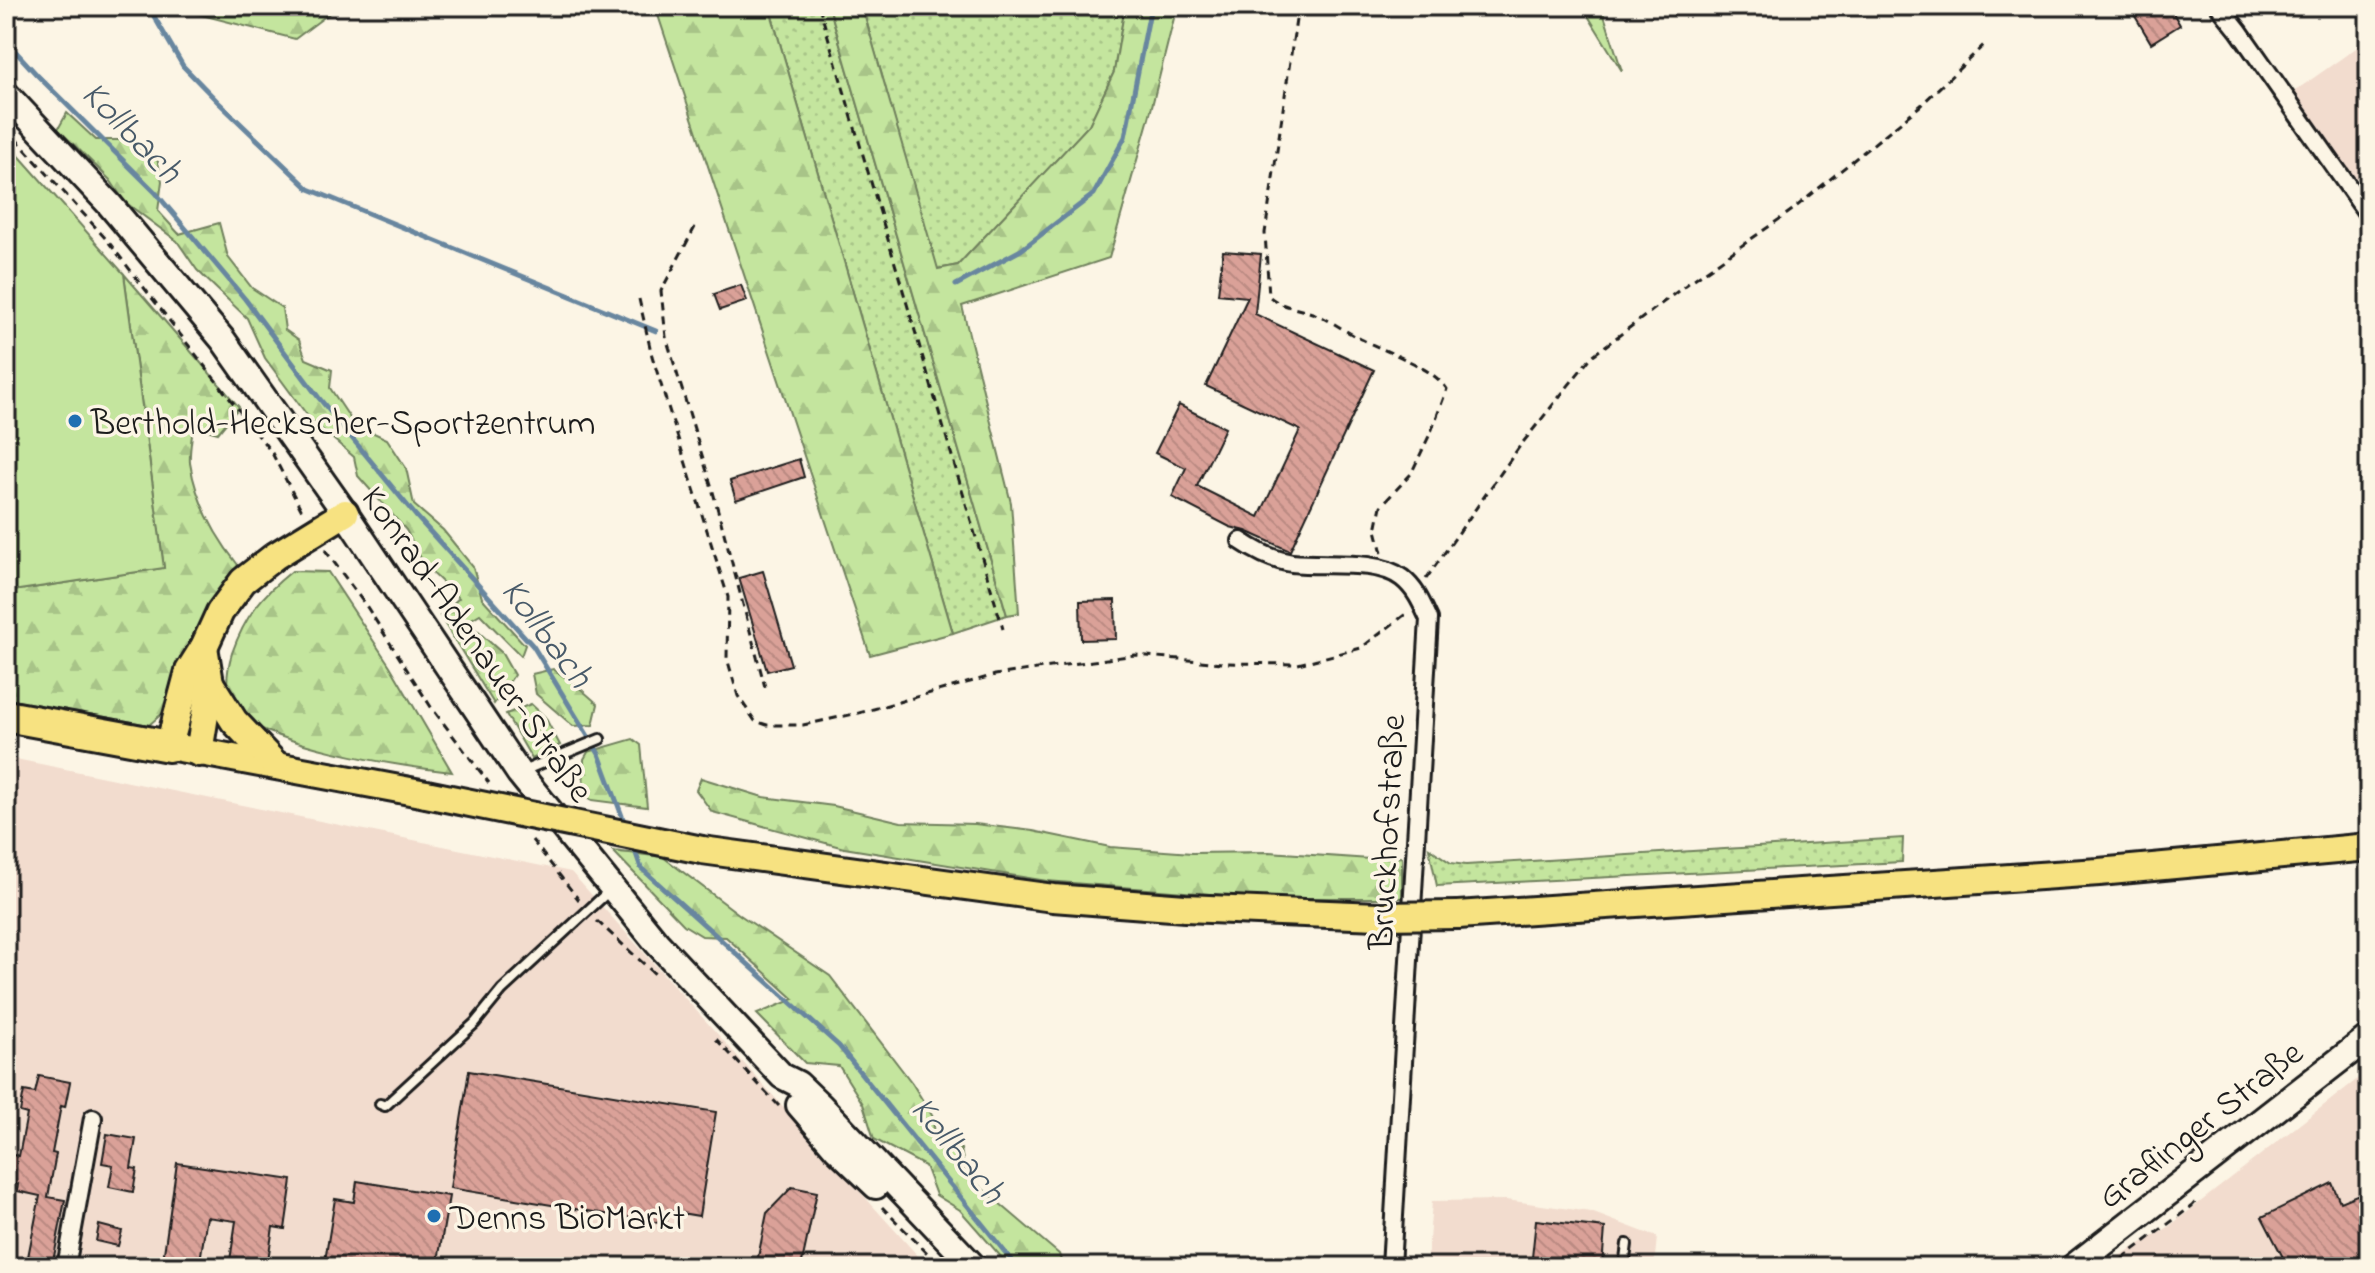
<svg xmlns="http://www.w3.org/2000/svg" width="2375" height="1273" viewBox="0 0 2375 1273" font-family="'Indie Flower',sans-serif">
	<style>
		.built { fill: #f2dcce }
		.grass { fill: url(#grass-dots); stroke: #70805d; stroke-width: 2 }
		.forest { fill: url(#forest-firs); stroke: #70805d; stroke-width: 2 }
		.garden { fill: #c4e59e; stroke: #70805d; stroke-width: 2 }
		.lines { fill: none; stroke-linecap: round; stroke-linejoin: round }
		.stream { stroke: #68869f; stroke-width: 5 }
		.building { fill: url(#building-back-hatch); stroke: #1c1c1c; stroke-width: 2 }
		.lane-casing { stroke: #1c1c1c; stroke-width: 14 }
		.street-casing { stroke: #1c1c1c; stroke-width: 22 }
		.secondary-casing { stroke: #1c1c1c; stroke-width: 30 }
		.primary-casing { stroke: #1c1c1c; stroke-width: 32 }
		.highway-casing { stroke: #1c1c1c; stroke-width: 36 }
		.path { stroke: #1c1c1c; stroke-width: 3; stroke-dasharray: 8 6; stroke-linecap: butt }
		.lane { stroke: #fcf5e5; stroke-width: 8 }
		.street { stroke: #fcf5e5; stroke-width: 16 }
		.secondary { stroke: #fcf5e5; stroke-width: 24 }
		.primary { stroke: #f7e281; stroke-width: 26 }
		.highway { stroke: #f7e281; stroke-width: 30 }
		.primary-bridge-casing { stroke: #1c1c1c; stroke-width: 32; stroke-linecap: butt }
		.primary-bridge { stroke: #f7e281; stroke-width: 26 }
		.poi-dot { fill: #1f6fb2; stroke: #fcf5e5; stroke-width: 3 }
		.labels { text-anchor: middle; stroke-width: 7; stroke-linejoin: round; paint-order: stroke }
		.poi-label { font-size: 36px; fill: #1c1c1c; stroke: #fcf5e5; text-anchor: start }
		.street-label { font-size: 36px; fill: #1c1c1c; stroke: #fcf5e5 }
		.water-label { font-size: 38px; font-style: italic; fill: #485a69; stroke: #fcf5e5 }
	</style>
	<defs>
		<pattern id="grass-dots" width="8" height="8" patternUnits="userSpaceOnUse" patternTransform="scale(2)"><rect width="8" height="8" fill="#c4e59e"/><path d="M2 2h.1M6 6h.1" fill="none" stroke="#a8c488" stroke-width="1.8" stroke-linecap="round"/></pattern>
		<pattern id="forest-firs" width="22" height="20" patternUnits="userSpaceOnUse" patternTransform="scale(2)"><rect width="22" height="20" fill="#c4e59e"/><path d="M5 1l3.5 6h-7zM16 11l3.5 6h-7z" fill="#a8c488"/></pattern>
		<pattern id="building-back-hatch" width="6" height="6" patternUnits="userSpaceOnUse" patternTransform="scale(2)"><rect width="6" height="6" fill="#daa198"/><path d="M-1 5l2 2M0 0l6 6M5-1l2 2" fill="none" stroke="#ba8a82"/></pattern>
	</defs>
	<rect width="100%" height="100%" fill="#fcf5e5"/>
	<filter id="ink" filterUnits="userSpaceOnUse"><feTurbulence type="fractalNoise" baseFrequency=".0125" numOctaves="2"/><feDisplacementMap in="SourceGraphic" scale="16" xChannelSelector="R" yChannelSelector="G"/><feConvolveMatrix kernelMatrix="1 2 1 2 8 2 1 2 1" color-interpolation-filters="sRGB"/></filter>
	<g filter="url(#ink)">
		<g class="built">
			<polygon points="2369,39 2369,156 2355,181 2292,93"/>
			<polygon points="6,757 571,872 928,1267 6,1267"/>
			<polygon points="2369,1070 2369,1267 2100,1267 2167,1228"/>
			<polygon points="1506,1200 1591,1212 1657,1237 1654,1267 1427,1267 1432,1201"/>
		</g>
		<g class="grass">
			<polygon points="769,6 829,6 1007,615 953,633"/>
			<polygon points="862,6 1125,6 1114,72 1089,125 958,265 937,269"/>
			<polygon points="1903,838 1902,862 1437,886 1429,848 1451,863 1466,865"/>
		</g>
		<g class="forest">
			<polygon points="167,6 339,6 295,39"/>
			<polygon points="655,6 769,6 953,633 870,655"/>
			<polygon points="829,6 862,6 938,269 958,265 1089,125 1114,72 1125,6 1177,6 1149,118 1109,258 962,306 1011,503 1019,613 1007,615"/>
			<polygon points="1582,6 1601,6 1622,71"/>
			<polygon points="67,113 96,140 122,140 157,158 162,181 158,211 179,234 219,223 228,257 252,288 282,308 285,330 299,340 306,359 332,370 330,388 354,424 387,439 406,468 414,505 443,530 473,567 482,598 525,645 521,656 480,614 467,622 501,652 514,675 494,704 440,616 459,598 425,566 406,530 358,476 354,457 310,419 265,358 247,318 197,270 177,241 125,202 110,180 58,129"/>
			<path d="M124,274L239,407L218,433L193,426C192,438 189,452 190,463C196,501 215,536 238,565L212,603L172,705L149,725L6,699V592L164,568Z"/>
			<path d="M292,571L328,572L390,666L452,772C408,768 254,744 233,707C224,691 227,670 232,653C245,616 261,596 292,571Z"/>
			<polygon points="553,669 575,684 598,704 593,725 573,726 536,694 532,674"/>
			<polygon points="531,704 545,717 560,745 532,759 506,714"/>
			<polygon points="633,739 641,745 647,807 592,800 583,795 584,759 588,752"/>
			<polygon points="701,778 763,797 834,806 901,822 975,824 1033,831 1110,847 1192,853 1269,852 1370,859 1402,857 1402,898 1259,898 1047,881 844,848 712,812 696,790"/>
			<polygon points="613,851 663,857 740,915 830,976 912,1083 933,1117 935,1136 961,1149 965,1174 1059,1254 1063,1267 1010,1267 960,1210 936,1195 925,1166 874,1139 863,1104 839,1066 805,1063 757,1014 794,999 726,937 702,936 684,925"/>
		</g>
		<polygon class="garden" points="6,141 124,274 164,568 6,592"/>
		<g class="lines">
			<g class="stream">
				<polyline points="148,6 183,66 218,102 309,189 656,331"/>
				<polyline points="6,41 37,75 155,192 245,299 319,398 416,516 533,646 599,754 625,824"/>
				<polyline points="956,285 1021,250 1094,194 1125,137 1151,6"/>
				<polyline points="633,845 641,868 839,1046 1017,1267"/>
			</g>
		</g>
		<g class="building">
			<polygon points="2129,6 2169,6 2180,25 2151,43"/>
			<polygon points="1223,251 1261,254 1255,314 1374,370 1290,551 1246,531 1230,527 1172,497 1186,468 1155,453 1179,405 1225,428 1197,486 1259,517 1300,430 1206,386 1248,297 1218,294"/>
			<polygon points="741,285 747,301 720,310 714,294"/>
			<polygon points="799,459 804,477 736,500 730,481"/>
			<polygon points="763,571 791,665 767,671 739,578"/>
			<polygon points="1115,600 1116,639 1081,640 1080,601"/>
			<polygon points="469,1071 716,1112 699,1216 669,1211 666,1224 450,1188"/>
			<polygon points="39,1076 70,1082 65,1107 61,1106 52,1153 56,1154 48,1197 65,1200 53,1262 28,1257 40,1196 17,1191 18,1184 6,1183 6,1154 19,1156 27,1114 20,1112 24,1091 35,1093"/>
			<polygon points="107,1134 136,1139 131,1168 137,1169 133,1192 109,1187 113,1165 102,1163"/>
			<polygon points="177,1163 292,1180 285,1229 273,1227 267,1267 229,1267 236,1221 207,1217 199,1267 162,1267"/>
			<polygon points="357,1181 449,1196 437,1267 324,1267 335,1199 354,1202"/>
			<polygon points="2332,1183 2340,1202 2369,1190 2369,1267 2288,1267 2262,1217"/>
			<polygon points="792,1187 817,1192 801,1267 756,1267 767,1213"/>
			<polygon points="1536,1220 1605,1228 1602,1267 1531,1267"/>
			<polygon points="99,1225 122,1231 118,1246 96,1241"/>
		</g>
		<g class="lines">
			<defs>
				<g id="lane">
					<polyline points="523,771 600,739"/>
					<polyline points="380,1104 385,1106 475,1023 502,990 609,891"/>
					<polyline points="1624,1267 1627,1244"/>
				</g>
				<g id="street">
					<polyline points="2219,6 2239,31 2369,216"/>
					<path d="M1241,541C1257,552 1273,560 1292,563C1324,567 1376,558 1402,578C1416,589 1422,604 1429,619L1391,1267"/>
					<polyline points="66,1267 93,1118"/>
				</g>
				<g id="secondary">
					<polyline points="6,94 110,205 223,340 345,513 519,773 657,943 782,1076 798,1084 821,1106 974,1267"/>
					<polyline points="799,1105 836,1148 876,1186"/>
					<polyline points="2073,1267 2369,1037"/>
				</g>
				<g id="primary">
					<polyline points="345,513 275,556 243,581 220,612 204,647 189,671 169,746 426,794"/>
					<polyline points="210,683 234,721 275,764"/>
					<polyline points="199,753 210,683 204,647"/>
					<polyline points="702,850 1053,898 1185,908 1378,916"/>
					<polyline points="1458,915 2099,872 2369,847"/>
				</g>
				<polyline id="highway" points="6,716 169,746"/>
			</defs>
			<use href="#lane" class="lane-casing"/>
			<use href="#street" class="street-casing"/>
			<use href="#secondary" class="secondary-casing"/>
			<use href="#primary" class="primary-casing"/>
			<use href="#highway" class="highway-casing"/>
			<g class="path">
				<polyline points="819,6 1003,629"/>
				<path d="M1298,6L1265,233L1269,296C1283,309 1302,308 1320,316C1334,323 1348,333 1363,340C1388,353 1431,366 1447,389L1431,432L1411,474L1381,506L1376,530L1382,553"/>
				<polyline points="6,128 107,240 272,453 303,513"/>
				<polyline points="695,227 661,291 666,337 712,488 765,687"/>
				<polyline points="639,299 652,356 728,597 727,658 738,696 755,721 767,725 803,725 859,713 995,675 1135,655 1223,663 1298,664 1361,648 1407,613"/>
				<polyline points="325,550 367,607 431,707 489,783"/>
				<polyline points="1426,579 1520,446 1592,356 1690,282 1791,211 1920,106 1987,42"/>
				<polyline points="532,840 579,900"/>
				<polyline points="597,921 656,975"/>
				<polyline points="716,1039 779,1106"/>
				<polyline points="882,1207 941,1267"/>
				<polyline points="2111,1267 2192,1206 2199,1198"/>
			</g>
			<use href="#lane" class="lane"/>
			<use href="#street" class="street"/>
			<use href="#secondary" class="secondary"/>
			<use href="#primary" class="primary"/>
			<use href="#highway" class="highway"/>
			<defs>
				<g id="primary-bridge">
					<polyline points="426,794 702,850"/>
					<polyline points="1378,916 1458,915"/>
				</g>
			</defs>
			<use href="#primary-bridge" class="primary-bridge-casing"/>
			<use href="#primary-bridge" class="primary-bridge"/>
		</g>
	</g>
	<g class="poi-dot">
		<circle cx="75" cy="421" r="8"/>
		<circle cx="434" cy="1216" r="8"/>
	</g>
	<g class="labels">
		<g class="poi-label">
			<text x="91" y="434">Berthold-Heckscher-Sportzentrum</text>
			<text x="450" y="1229">Denns BioMarkt</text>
		</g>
		<g class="street-label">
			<text transform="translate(479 643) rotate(55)" y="13">Konrad-Adenauer-Straße</text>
			<text transform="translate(1385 832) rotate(-87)" y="13">Bruckhofstraße</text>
			<text transform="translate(2199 1123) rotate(-38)" y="13">Graflinger Straße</text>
		</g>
		<g class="water-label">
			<text transform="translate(133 131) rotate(46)" y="13">Kollbach</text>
			<text transform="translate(548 632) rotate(53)" y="13">Kollbach</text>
			<text transform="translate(959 1149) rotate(51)" y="13">Kollbach</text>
		</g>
	</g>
	<rect width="2375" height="1273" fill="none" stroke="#fcf5e5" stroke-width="32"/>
	<rect x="16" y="16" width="2343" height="1241" fill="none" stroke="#1c1c1c" stroke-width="3" filter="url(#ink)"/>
</svg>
